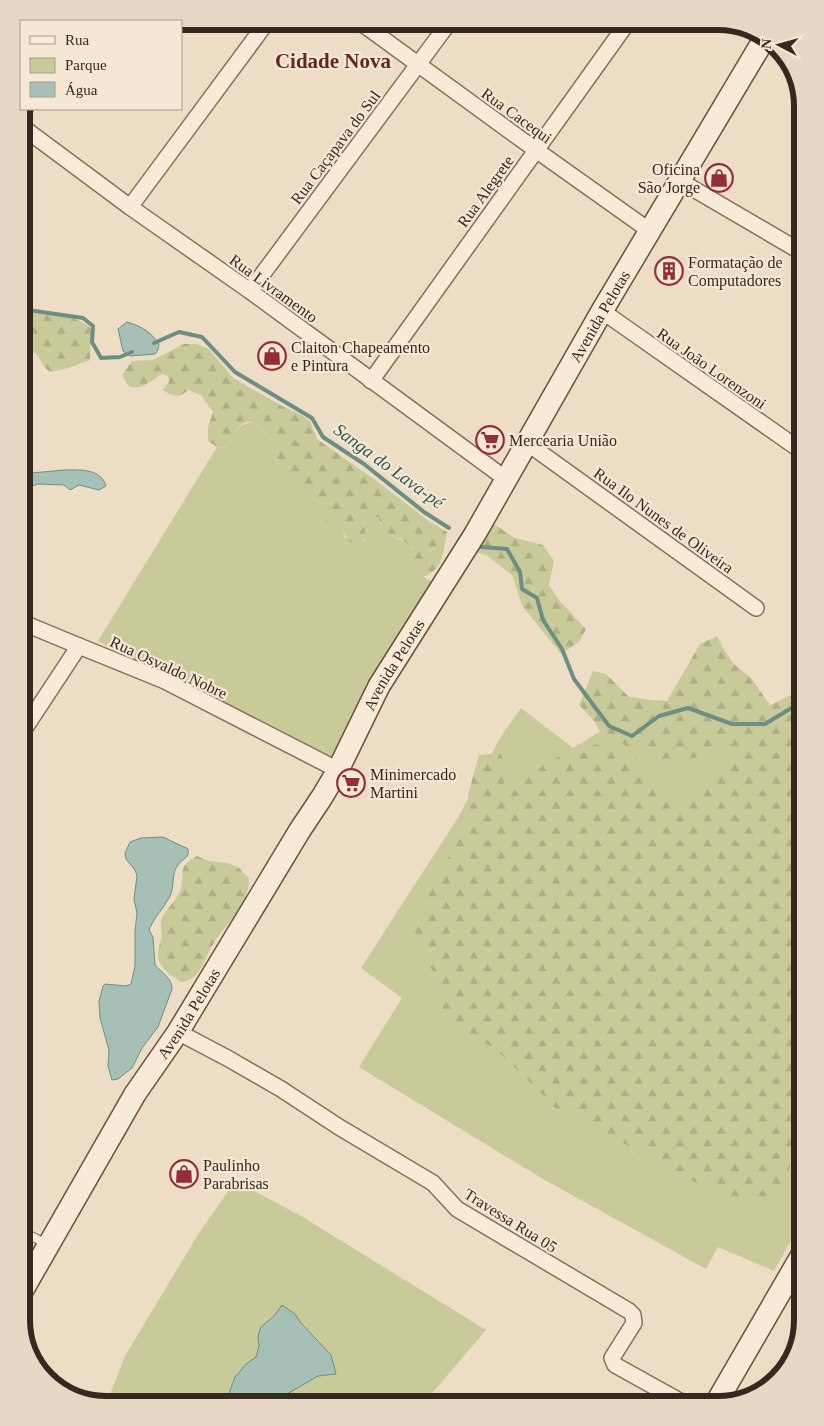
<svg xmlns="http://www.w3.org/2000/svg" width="824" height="1426" viewBox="0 0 824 1426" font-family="'Times New Roman',serif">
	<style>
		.green { fill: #c9ca99 }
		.forest { fill: url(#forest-firs) }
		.water { fill: #a6c0b6; stroke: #6d8e83 }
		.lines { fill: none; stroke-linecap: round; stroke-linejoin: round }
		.stream { stroke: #6d8e83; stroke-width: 4 }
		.lane-casing { stroke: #866f5b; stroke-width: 10 }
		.street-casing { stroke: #866f5b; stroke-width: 18 }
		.secondary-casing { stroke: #68503f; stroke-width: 24 }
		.lane { stroke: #f7ebd7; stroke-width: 8 }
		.street { stroke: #f7ebd7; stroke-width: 15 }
		.secondary { stroke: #f7ebd7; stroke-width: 21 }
		.labels { text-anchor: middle; stroke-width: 4.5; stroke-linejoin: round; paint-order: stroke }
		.street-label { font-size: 16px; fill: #37281f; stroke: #f4e8d4 }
		.poi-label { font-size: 16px; fill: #37281f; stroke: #f4e8d4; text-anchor: start }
		.water-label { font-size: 18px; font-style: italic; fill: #2f5650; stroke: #f4e8d4 }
		.district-label { font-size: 21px; font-weight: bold; fill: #622820; stroke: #f4e8d4 }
		.rim { fill: none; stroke: #37281f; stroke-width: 6 }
	</style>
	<defs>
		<pattern id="forest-firs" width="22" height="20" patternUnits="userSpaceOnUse" patternTransform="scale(1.25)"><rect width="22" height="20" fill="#c9ca99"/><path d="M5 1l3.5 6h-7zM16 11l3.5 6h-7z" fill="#adae83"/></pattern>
	</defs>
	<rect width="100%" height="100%" fill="#ecddc4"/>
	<g class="green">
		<path d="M253,422L271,438L275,461L285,475L302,493L324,504L330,514V528L338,527L343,529L345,538L365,541V520L372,517H378L381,525L398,539L406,542L413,552L416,566L423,577L444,588L338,762L98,641L217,447L226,448C235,434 235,425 253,422Z"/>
		<polygon points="803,701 803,1219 774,1271 718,1247 706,1269 543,1179 359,1067 402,998 361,968 459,816 501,736 521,708 573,748 609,726 732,724"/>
		<polygon points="235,1181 301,1216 486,1330 422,1405 106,1405 125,1356 199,1233"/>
	</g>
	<g class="forest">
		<path d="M21,312C44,315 74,313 91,328L90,360L68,368L51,372C41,366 43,363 37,355C33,350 26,349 21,346Z"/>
		<path d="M184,344H197L209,349L233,378L280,405L300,414L310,421L317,439L382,485L430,522L447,532C443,552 444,569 423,577C421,573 418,570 416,566C413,560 415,553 410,547C400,533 387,541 378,517H372L365,520C363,530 369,537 360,545C349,544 346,539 343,529L338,527L330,528L323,524L330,514L324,504L302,493L285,475L275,461L271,438L253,422H247L242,424L237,429L226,448L217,447L208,441V427L213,412L201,395L188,390C178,400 174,396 162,390L169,382L168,376L162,374C155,379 139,392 129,386C126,384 124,378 122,375L132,361L153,360Z"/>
		<polygon points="486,519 515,538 543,545 554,561 549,585 559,600 586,629 579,642 561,654 523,607 512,575 486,555 468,550"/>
		<polygon points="717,636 723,648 733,663 751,678 770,705 803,690 803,743 784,752 803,786 803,1142 779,1188 774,1202 733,1199 665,1169 607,1133 555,1108 524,1076 493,1047 459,1031 437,1015 440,980 418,951 410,932 471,813 468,795 479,755 500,753 507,768 503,788 516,786 545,764 586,741 638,759 670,803 698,791 731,757 737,756 717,745 695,758 659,759 602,736 595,722 579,705 593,671 606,674 629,697 650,700 667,701 700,644"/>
		<path d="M197,856L209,861L228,863L239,868L249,878C250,905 225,924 212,946C206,956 203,968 195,976C191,980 186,981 181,982C171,975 157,967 158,953C158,946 162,940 162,934C161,928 160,924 162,918C167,908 178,899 181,888C185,871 177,867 197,856Z"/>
	</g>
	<g class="water">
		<path d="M127,322C141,326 151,332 159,344L158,350L155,354L130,356L123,351L118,329Z"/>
		<path d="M64,470C79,470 101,468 106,486L99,490L79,485L70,490L64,485L38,484L27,488L21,494V474Z"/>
		<path d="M163,837L188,849C190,859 182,858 178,865C171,873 175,886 170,896C164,908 154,917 149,930L153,937L155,965C162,973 172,978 172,989L158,1027L142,1048L132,1068L118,1079L112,1080L108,1066L109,1050L100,1018L99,1001L103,986L105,984L126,986L131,984L135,966V932L137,913L134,899L137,876L135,870L126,859L125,853L130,842L141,838Z"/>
		<polygon points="282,1305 295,1314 301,1323 331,1355 336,1374 318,1376 275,1401 274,1405 222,1405 230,1391 235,1377 246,1364 256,1357 259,1346 258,1336 261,1327 274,1316"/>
	</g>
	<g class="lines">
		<g class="stream">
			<polyline points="21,309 83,318 93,326 92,342 101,358 120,357 132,352"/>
			<polyline points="154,343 179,332 202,337 235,372 312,418 323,437 364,464 424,512 449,528"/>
			<polyline points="481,547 507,549 520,572 522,589 537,598 543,620 562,649 574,679 609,726 632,736 659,716 688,708 732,724 765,724 803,701"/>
		</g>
		<defs>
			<polyline id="lane" points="21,1231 47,1244"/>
			<g id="street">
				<polyline points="364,25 536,150 650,231"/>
				<polyline points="21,113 25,109"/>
				<polyline points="21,126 130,207 250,291 506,479"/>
				<polyline points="680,181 803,253"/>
				<polyline points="130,207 264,26"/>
				<polyline points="250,291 448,24"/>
				<polyline points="602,311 803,452"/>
				<polyline points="371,381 628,22"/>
				<polyline points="527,443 756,608"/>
				<polyline points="21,622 79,646"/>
				<polyline points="21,734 79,646 165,681 338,770"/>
				<polyline points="178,1032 229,1059 281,1089 339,1127 433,1183 457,1209 629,1311 633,1315 634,1323 612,1358 615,1365 687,1405"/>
			</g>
			<g id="secondary">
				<path id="s1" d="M21,1293L135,1094L178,1032L300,830L322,797L338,770L379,686L475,534L602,311L766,36"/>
				<polyline points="715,1405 803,1253"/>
			</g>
		</defs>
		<use href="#lane" class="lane-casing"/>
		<use href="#street" class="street-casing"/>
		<use href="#secondary" class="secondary-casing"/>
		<use href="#lane" class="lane"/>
		<use href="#street" class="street"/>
		<use href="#secondary" class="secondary"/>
	</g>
	<defs>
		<symbol id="shop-ring" viewBox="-11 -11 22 22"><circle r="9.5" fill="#f4e8d4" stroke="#932e37" stroke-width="1.5"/><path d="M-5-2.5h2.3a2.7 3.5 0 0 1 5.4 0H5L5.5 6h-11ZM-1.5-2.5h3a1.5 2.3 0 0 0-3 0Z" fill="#932e37"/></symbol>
		<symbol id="building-ring" viewBox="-11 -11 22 22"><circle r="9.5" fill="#f4e8d4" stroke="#932e37" stroke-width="1.5"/><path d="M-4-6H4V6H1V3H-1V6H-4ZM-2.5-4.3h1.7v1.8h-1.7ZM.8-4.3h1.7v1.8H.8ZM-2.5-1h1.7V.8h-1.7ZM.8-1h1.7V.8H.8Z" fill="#932e37"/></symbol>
		<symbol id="supermarket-ring" viewBox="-11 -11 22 22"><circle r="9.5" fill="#f4e8d4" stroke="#932e37" stroke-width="1.5"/><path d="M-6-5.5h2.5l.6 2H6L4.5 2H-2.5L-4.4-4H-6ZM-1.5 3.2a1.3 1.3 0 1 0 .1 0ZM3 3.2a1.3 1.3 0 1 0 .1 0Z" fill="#932e37"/></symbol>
	</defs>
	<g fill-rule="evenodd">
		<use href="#shop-ring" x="703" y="162" width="32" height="32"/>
		<use href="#building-ring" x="653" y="255" width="32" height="32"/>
		<use href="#shop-ring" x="256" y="340" width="32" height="32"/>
		<use href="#supermarket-ring" x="474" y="424" width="32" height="32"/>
		<use href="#supermarket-ring" x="335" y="767" width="32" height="32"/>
		<use href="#shop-ring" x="168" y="1158" width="32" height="32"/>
	</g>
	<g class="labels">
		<g class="street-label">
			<text transform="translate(517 115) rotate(36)" y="6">Rua Cacequi</text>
			<text transform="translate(335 147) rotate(-53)" y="6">Rua Caçapava do Sul</text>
			<text transform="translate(485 191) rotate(-54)" y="6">Rua Alegrete</text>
			<text transform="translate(274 288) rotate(36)" y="6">Rua Livramento</text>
			<text dy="6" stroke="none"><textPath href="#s1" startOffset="1136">Avenida Pelotas</textPath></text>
			<text transform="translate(712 368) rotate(35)" y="6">Rua João Lorenzoni</text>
			<text transform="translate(664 520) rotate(36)" y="6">Rua Ilo Nunes de Oliveira</text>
			<text dy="6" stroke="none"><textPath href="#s1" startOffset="731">Avenida Pelotas</textPath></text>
			<text transform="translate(169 667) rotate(25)" y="6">Rua Osvaldo Nobre</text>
			<text dy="6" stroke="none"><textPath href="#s1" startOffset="326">Avenida Pelotas</textPath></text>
			<text transform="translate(511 1220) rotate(32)" y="6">Travessa Rua 05</text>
		</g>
		<g class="poi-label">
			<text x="700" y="175" text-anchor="end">Oficina<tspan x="700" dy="18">São Jorge</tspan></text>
			<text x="688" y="268">Formatação de<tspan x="688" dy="18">Computadores</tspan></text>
			<text x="291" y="353">Claiton Chapeamento<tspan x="291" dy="18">e Pintura</tspan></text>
			<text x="509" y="446">Mercearia União</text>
			<text x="370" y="780">Minimercado<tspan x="370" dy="18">Martini</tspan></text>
			<text x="203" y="1171">Paulinho<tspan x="203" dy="18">Parabrisas</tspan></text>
		</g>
		<g class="water-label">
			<text transform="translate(389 466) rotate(36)" y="6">Sanga do Lava-pé</text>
		</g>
		<g class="district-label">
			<text x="333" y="68">Cidade Nova</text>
		</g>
	</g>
	<path d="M0 0H824V1426H0ZM106 30H718A76 76 0 0 1 794 106V1320A76 76 0 0 1 718 1396H106A76 76 0 0 1 30 1320V106A76 76 0 0 1 106 30Z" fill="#e5d9c6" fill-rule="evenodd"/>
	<path class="rim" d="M106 30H718A76 76 0 0 1 794 106V1320A76 76 0 0 1 718 1396H106A76 76 0 0 1 30 1320V106A76 76 0 0 1 106 30Z"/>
	<rect x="20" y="20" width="162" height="90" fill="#f4e8d4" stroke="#a89b8c"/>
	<rect x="30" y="36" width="25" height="8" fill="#f7ebd7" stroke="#a89b8c"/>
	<text x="65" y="45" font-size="15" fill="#37281f">Rua</text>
	<rect x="30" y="58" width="25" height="15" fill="#c9ca99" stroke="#a89b8c"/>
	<text x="65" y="70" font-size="15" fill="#37281f">Parque</text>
	<rect x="30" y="82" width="25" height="15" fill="#a6c0b6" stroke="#a89b8c"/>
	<text x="65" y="95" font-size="15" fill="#37281f">Água</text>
	<g transform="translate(779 45) rotate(276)" stroke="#f4e8d4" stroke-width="4" paint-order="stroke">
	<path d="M0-4L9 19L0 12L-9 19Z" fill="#37281f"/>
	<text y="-8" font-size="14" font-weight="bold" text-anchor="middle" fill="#37281f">N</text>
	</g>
</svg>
